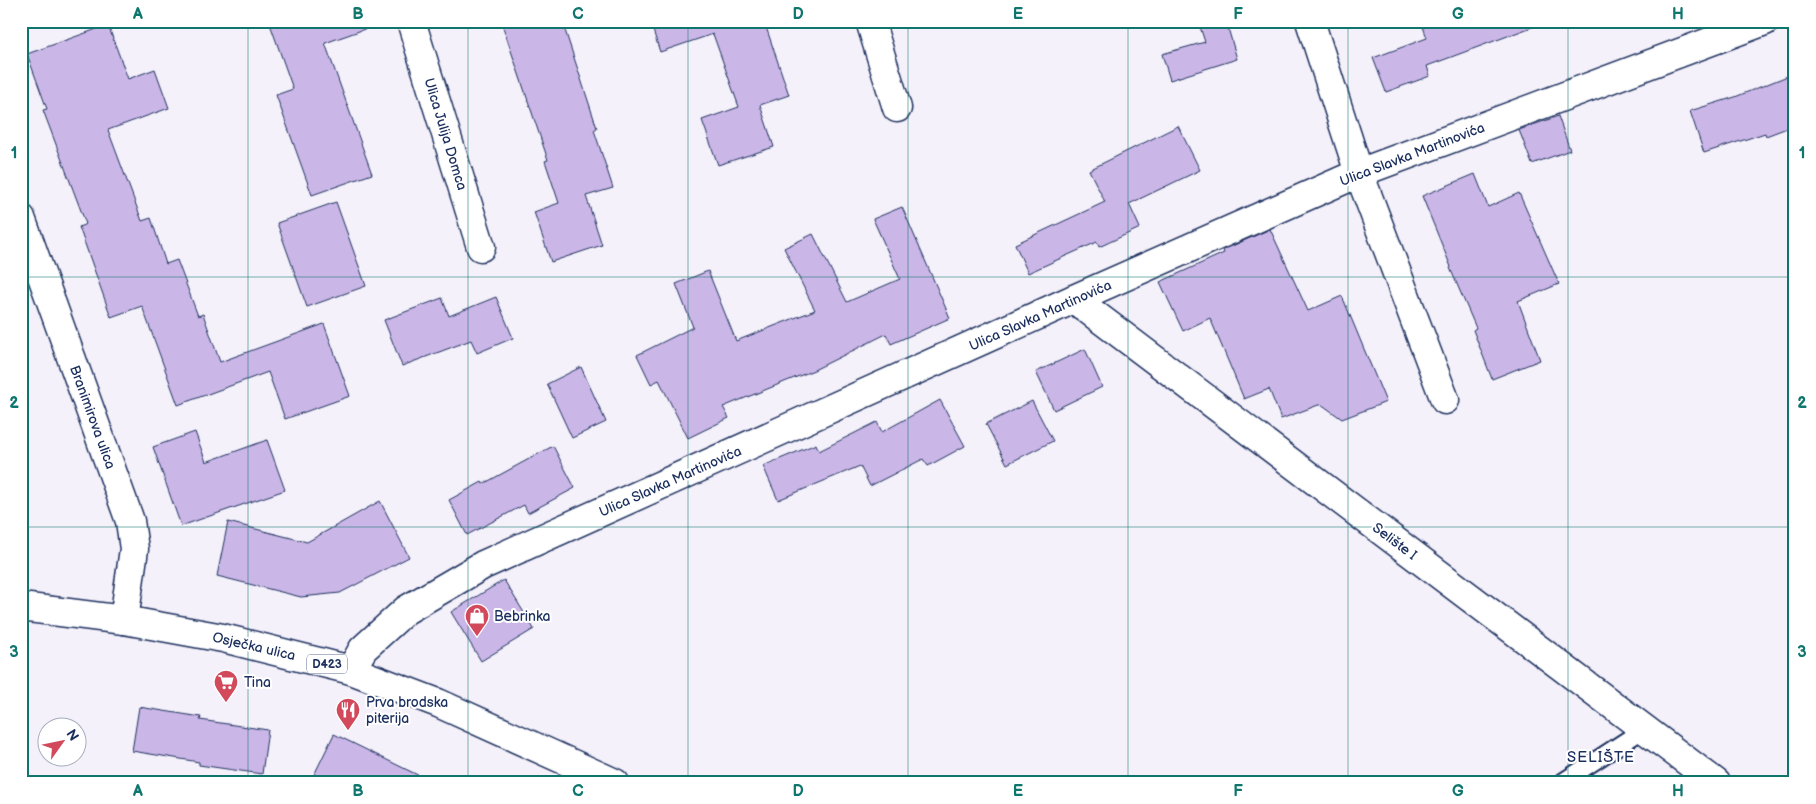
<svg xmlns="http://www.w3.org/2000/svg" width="1816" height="804" viewBox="0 0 1816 804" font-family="'Balsamiq Sans',sans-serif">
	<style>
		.building { fill: #cbb7e7; stroke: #1b2f5e }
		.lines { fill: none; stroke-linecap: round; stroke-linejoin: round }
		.service-casing { stroke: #1b2f5e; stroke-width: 20 }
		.minor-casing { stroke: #1b2f5e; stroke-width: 31 }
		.primary-casing { stroke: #1b2f5e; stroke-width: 31 }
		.service { stroke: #fff; stroke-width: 16 }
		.minor { stroke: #fff; stroke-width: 28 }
		.primary { stroke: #fff; stroke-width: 28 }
		.grid { fill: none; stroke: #0f766e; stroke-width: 1; stroke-opacity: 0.55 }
		.labels { text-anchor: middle; stroke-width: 4; stroke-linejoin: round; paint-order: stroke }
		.shield { fill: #fff; stroke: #5f6d8e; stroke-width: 1 }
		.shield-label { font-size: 12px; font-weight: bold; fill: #1b2f5e }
		.street-label { font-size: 14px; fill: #1b2f5e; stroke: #fff }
		.poi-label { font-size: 14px; fill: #1b2f5e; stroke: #fff; text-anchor: start }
		.neighbourhood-label { font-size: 15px; letter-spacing: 1px; fill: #1b2f5e; stroke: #fff }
		.neatline { fill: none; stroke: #0f766e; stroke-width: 2 }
		.grid-label { font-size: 16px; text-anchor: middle; font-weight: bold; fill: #0f766e }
	</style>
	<rect width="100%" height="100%" fill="#f5f1fa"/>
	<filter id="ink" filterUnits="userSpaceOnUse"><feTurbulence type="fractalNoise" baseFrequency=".02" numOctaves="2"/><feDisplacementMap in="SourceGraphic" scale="10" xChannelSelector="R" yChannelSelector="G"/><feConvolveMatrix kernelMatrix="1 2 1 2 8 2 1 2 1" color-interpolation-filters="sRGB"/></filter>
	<g filter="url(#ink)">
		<g class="building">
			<polygon points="269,21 375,21 376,25 325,43 372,174 312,195 276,95 293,89"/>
			<polygon points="501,21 562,21 597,128 594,130 613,188 586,196 602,245 551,262 534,212 559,203 545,161 548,160"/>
			<polygon points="650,21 764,21 789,95 760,105 774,147 718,165 702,120 739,107 713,34 660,52"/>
			<polygon points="1198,21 1226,21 1237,59 1170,80 1162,54 1205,42"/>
			<polygon points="1421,21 1539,21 1540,24 1427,66 1430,76 1386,92 1373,58 1427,38"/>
			<polygon points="108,25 128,79 155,69 169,108 108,130 142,221 151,218 166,264 177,260 198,316 203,314 220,362 324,324 350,396 285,419 268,372 178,405 142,306 111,317 79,227 86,224 43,110 47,109 27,54"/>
			<polygon points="1795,73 1795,125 1766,136 1765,133 1704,153 1690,111 1735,97"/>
			<polygon points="1558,116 1570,150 1532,164 1519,130"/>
			<polygon points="1178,126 1200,170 1129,204 1140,228 1099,247 1097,242 1028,273 1015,244 1105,202 1089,170"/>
			<polygon points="1475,174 1488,207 1519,193 1559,284 1518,301 1540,360 1492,379 1473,330 1476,328 1450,268 1451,267 1422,196"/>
			<polygon points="336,202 366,286 307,307 277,223"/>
			<polygon points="902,207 950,318 891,344 886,334 814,370 723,407 729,418 688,438 659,380 651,384 637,355 693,327 676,284 708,271 736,341 815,310 784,248 813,234 847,302 900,279 873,219"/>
			<polygon points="1270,229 1308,311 1342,296 1386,402 1342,419 1321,404 1281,419 1269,389 1244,399 1210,318 1183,331 1160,282 1224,253 1223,250"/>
			<polygon points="496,297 513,338 477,353 471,340 402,366 384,320 442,298 449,316"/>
			<polygon points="1085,349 1102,387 1054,410 1036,372"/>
			<polygon points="581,367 606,422 572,438 547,384"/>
			<polygon points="940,400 965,446 928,466 923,459 870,486 860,466 778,500 763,466 816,444 819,451 877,422 882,432"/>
			<polygon points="1032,401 1053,441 1007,464 986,424"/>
			<polygon points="195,432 206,462 267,440 285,490 181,526 153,447"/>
			<polygon points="553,446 575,488 528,513 524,505 467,535 449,500 482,482 483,484"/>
			<polygon points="380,501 409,557 340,593 301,597 217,576 228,522 307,542"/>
			<polygon points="504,580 534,629 481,661 451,612"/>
			<polygon points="139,707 201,717 200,720 268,730 262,774 199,765 199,762 132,751"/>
			<polygon points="334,734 434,783 330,783 314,775"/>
		</g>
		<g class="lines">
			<defs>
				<polyline id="service" points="1561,783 1644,729"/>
				<g id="minor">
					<polyline points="411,21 481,247"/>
					<polyline points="870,21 897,108"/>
					<polyline points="1310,21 1359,173 1445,400"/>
					<polyline points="21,218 130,521 134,549 124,620"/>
					<polyline points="1074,299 1716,783"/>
					<polyline points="351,670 363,649 406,610 483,565 1074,299 1359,173 1765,21"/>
				</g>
				<polyline id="primary" points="21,607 124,620 223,638 351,670 438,703 615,783"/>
			</defs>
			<use href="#service" class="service-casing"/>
			<use href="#minor" class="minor-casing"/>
			<use href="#primary" class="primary-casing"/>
			<use href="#service" class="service"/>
			<use href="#minor" class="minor"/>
			<use href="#primary" class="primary"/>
		</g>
	</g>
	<path class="grid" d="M248,21V783M468,21V783M688,21V783M908,21V783M1128,21V783M1348,21V783M1568,21V783M21,277H1795M21,527H1795"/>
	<defs>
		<symbol id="shop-pin" viewBox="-11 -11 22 30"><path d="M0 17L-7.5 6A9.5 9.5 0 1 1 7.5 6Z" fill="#d1495b" stroke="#fff"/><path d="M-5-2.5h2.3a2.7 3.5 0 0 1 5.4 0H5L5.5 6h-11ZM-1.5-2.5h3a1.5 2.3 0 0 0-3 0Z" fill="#fff"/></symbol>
		<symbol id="supermarket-pin" viewBox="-11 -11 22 30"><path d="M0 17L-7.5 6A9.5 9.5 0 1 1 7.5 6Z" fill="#d1495b" stroke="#fff"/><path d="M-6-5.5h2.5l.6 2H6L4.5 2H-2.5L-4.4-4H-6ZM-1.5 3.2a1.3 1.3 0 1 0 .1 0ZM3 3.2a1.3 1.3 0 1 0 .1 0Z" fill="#fff"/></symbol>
		<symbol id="restaurant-pin" viewBox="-11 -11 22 30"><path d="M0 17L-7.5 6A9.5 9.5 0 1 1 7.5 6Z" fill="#d1495b" stroke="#fff"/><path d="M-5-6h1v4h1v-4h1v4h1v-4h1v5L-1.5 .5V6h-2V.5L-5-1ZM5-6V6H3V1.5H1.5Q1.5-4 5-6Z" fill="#fff"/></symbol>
	</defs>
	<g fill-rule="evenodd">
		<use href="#shop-pin" x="463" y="602" width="28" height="38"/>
		<use href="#supermarket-pin" x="212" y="668" width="28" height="38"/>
		<use href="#restaurant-pin" x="334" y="696" width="28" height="38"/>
	</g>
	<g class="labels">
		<rect class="shield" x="307" y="654.5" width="40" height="19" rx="4"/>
		<g class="shield-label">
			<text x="327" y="668">D423</text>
		</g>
		<g class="street-label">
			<text transform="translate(446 134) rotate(73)" y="5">Ulica Julija Domca</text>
			<text transform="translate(1412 154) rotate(-21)" y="5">Ulica Slavka Martinovića</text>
			<text transform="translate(1040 315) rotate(-24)" y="5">Ulica Slavka Martinovića</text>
			<text transform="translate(93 417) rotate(70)" y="5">Branimirova ulica</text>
			<text transform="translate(670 481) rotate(-24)" y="5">Ulica Slavka Martinovića</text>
			<text transform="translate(1395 541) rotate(37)" y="5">Selište I</text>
			<text transform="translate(254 646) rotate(13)" y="5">Osječka ulica</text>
		</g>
		<g class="poi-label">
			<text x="494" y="621">Bebrinka</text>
			<text x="244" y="687">Tina</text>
			<text x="366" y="707">Prva brodska<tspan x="366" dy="16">piterija</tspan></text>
		</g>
		<g class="neighbourhood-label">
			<text x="1601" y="762">SELIŠTE</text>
		</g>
	</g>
	<rect width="1816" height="804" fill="none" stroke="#fff" stroke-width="55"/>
	<g transform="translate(62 742) rotate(57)"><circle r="24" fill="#ffffff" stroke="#a4acbf"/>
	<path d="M0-4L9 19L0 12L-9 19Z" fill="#d1495b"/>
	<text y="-8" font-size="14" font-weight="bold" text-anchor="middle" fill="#1b2f5e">N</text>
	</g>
	<rect x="28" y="28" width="1760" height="748" class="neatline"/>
	<g class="grid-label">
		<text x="138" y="19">A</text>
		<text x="358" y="19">B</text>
		<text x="578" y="19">C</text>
		<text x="798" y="19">D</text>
		<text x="1018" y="19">E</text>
		<text x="1238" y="19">F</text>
		<text x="1458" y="19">G</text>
		<text x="1678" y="19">H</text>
		<text x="14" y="158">1</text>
		<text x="1802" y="158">1</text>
		<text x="14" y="408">2</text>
		<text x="1802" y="408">2</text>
		<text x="14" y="657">3</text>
		<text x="1802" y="657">3</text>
		<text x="138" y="796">A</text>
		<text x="358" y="796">B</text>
		<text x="578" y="796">C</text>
		<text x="798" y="796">D</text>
		<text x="1018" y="796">E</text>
		<text x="1238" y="796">F</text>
		<text x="1458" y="796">G</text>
		<text x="1678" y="796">H</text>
	</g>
</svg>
